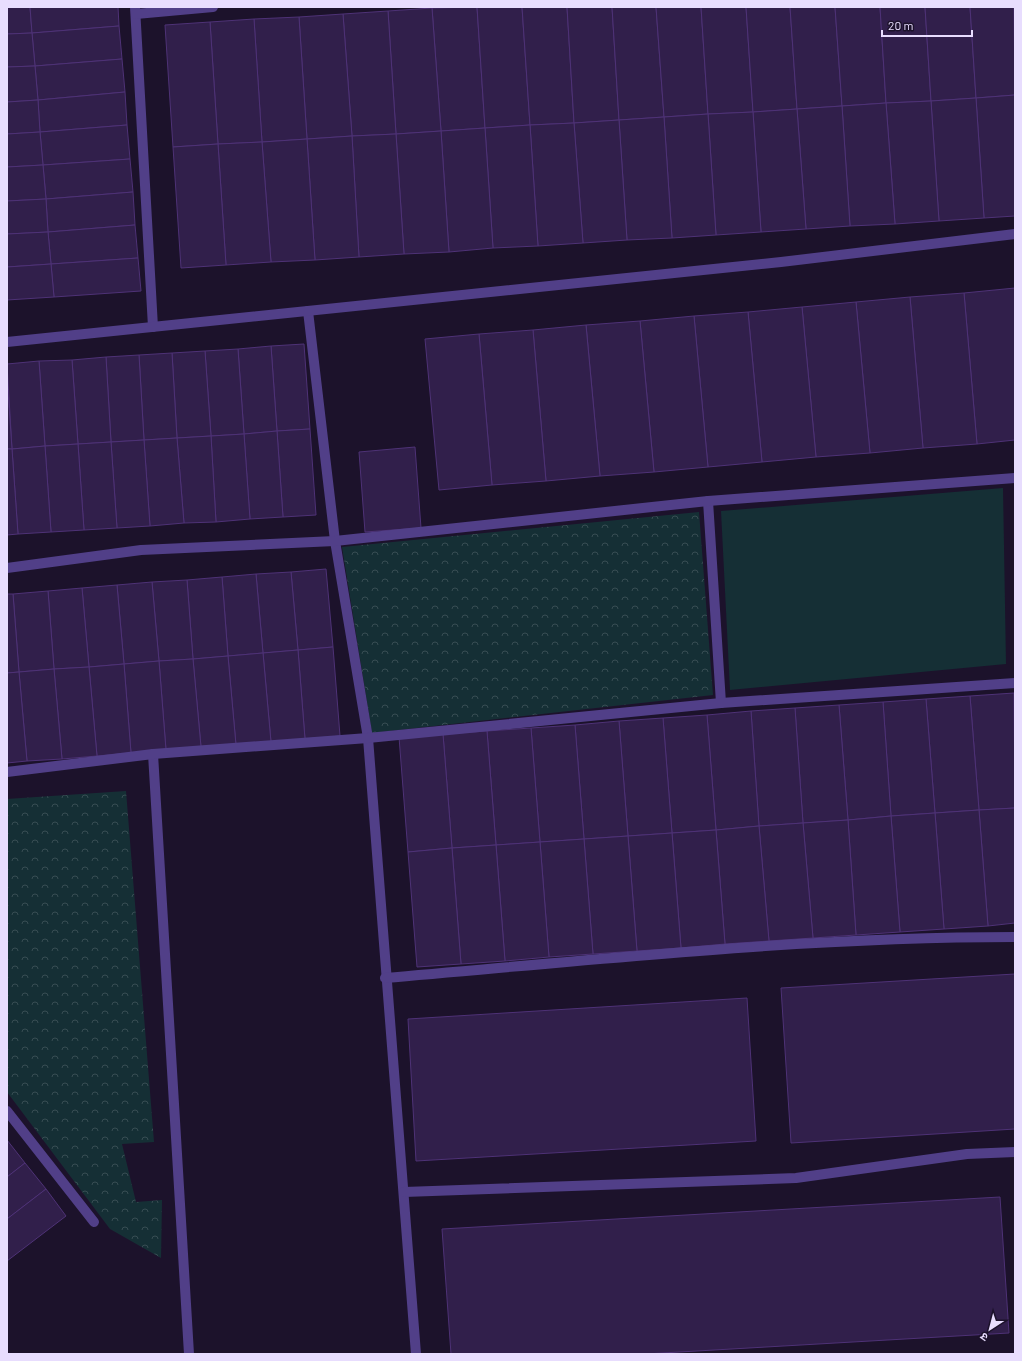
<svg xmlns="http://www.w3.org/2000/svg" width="1022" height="1361" viewBox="0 0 1022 1361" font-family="Barlow,'Noto Sans Devanagari',sans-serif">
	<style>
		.forest { fill: url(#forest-crowns) }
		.pitch { fill: #152f35 }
		.building { fill: #311f4b; stroke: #4e3276 }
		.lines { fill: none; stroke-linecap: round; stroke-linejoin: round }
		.minor { stroke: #513f88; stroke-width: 10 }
		.tertiary { stroke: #513f88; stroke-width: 10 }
	</style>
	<defs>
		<pattern id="forest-crowns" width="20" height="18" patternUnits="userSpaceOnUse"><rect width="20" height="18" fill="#152f35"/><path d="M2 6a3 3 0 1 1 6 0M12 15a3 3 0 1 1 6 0" fill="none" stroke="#374d53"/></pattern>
	</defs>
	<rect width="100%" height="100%" fill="#1c122b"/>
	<g class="forest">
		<polygon points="699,512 713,695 372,733 342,547"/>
		<polygon points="126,791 154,1142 122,1144 136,1202 162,1200 161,1258 110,1229 7,1092 7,799"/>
	</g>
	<polygon class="pitch" points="1003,488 1006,664 730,690 721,511"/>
	<g class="building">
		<polygon points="7,7 30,7 32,33 7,34"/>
		<polygon points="30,7 118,7 119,26 32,33"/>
		<polygon points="477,7 485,128 441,131 432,8"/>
		<polygon points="477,7 522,7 530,125 485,128"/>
		<polygon points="522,7 567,7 574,123 530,125"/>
		<polygon points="567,7 612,7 619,120 574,123"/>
		<polygon points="612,7 656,7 664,117 619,120"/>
		<polygon points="656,7 701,7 708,114 664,117"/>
		<polygon points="701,7 746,7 753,112 708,114"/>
		<polygon points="746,7 790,7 797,109 753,112"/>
		<polygon points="790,7 835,7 842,106 797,109"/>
		<polygon points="835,7 880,7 886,103 842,106"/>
		<polygon points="880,7 925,7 931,101 886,103"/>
		<polygon points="925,7 970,7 976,98 931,101"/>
		<polygon points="970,7 1014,7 1015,95 976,98"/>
		<polygon points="432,8 441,131 396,134 388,11"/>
		<polygon points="388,11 396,134 352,136 343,14"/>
		<polygon points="343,14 352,136 307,139 299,17"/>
		<polygon points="299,17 307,139 262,142 254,19"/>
		<polygon points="254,19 262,142 218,144 210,22"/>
		<polygon points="210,22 218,144 173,147 165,25"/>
		<polygon points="119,26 122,59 35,66 32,33"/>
		<polygon points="32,33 35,66 7,67 7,34"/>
		<polygon points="122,59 125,92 38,100 35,66"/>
		<polygon points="35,66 38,100 7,102 7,67"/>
		<polygon points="125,92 127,125 40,132 38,100"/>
		<polygon points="1015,95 1015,216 984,218 976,98"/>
		<polygon points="976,98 984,218 939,221 931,101"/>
		<polygon points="38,100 40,132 7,134 7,102"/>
		<polygon points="931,101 939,221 895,224 886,103"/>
		<polygon points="886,103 895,224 850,226 842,106"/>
		<polygon points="842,106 850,226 806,229 797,109"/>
		<polygon points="797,109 806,229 761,232 753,112"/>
		<polygon points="753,112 761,232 716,235 708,114"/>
		<polygon points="708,114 716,235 672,238 664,117"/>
		<polygon points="664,117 672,238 627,240 619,120"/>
		<polygon points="619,120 627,240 583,243 574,123"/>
		<polygon points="574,123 583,243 538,246 530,125"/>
		<polygon points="127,125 130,159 43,165 40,132"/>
		<polygon points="530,125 538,246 493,248 485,128"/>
		<polygon points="485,128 493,248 449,252 441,131"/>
		<polygon points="441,131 449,252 404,254 396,134"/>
		<polygon points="40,132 43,165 7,167 7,134"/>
		<polygon points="396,134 404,254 359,257 352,136"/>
		<polygon points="352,136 359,257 315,260 307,139"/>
		<polygon points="307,139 315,260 271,262 262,142"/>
		<polygon points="262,142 271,262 226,265 218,144"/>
		<polygon points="218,144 226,265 181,268 173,147"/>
		<polygon points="130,159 133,192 46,199 43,165"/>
		<polygon points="43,165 46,199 7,201 7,167"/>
		<polygon points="133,192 135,225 48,232 46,199"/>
		<polygon points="46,199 48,232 7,234 7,201"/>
		<polygon points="135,225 138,258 51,264 48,232"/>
		<polygon points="48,232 51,264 7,267 7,234"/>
		<polygon points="138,258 141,291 54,297 51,264"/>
		<polygon points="51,264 54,297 7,300 7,267"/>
		<polygon points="1015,288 1015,440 977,444 964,293"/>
		<polygon points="964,293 977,444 923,448 910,297"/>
		<polygon points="910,297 923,448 870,453 856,302"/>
		<polygon points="856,302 870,453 816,457 802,307"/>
		<polygon points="802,307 816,457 762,462 748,312"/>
		<polygon points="748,312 762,462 708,467 694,316"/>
		<polygon points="694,316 708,467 654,472 640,321"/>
		<polygon points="640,321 654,472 600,476 586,325"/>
		<polygon points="586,325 600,476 546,481 533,330"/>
		<polygon points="533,330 546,481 492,485 479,334"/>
		<polygon points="479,334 492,485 439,490 425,339"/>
		<polygon points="304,344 310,429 277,431 271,346"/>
		<polygon points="271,346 277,431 244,434 238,349"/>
		<polygon points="238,349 244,434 211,436 205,351"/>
		<polygon points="205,351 211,436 177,438 172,353"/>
		<polygon points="172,353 177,438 144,440 139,355"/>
		<polygon points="139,355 144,440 111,442 106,357"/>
		<polygon points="106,357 111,442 78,444 72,360"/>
		<polygon points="72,360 78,444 45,446 39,361"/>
		<polygon points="39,361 45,446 12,449 7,364"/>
		<polygon points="7,377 12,449 7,449"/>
		<polygon points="310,429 316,515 283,517 277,431"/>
		<polygon points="277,431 283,517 250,519 244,434"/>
		<polygon points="244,434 250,519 216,522 211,436"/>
		<polygon points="211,436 216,522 184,523 177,438"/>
		<polygon points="177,438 184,523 150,526 144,440"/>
		<polygon points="144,440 150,526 117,528 111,442"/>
		<polygon points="111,442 117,528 84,530 78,444"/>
		<polygon points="78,444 84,530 51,532 45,446"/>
		<polygon points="45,446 51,532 18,534 12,449"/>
		<polygon points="415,447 421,528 365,532 359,452"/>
		<polygon points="7,449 12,449 18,534 7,535"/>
		<polygon points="326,569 333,647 298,650 291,572"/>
		<polygon points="291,572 298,650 263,653 256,574"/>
		<polygon points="256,574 263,653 228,656 222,577"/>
		<polygon points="222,577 228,656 193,659 187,580"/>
		<polygon points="187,580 193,659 159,661 152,582"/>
		<polygon points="152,582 159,661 124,664 117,585"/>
		<polygon points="117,585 124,664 89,667 82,588"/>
		<polygon points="82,588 89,667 54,669 48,591"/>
		<polygon points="48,591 54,669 19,672 13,594"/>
		<polygon points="7,594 13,594 19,672 7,673"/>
		<polygon points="333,647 340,736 305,739 298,650"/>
		<polygon points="298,650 305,739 271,742 263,653"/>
		<polygon points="263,653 271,742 236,745 228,656"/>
		<polygon points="228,656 236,745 201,747 193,659"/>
		<polygon points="193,659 201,747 166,750 159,661"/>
		<polygon points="159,661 166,750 131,753 124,664"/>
		<polygon points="124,664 131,753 97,756 89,667"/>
		<polygon points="89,667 97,756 62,759 54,669"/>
		<polygon points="54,669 62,759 27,761 19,672"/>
		<polygon points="19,672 27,761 7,763 7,673"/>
		<polygon points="1014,693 1015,808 979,810 970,696"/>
		<polygon points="970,696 979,810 935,813 926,699"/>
		<polygon points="926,699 935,813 891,816 883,702"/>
		<polygon points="883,702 891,816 848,820 839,705"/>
		<polygon points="839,705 848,820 803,823 795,708"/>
		<polygon points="795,708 803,823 759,826 751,711"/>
		<polygon points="751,711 759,826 716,830 707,715"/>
		<polygon points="707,715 716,830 672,833 663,718"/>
		<polygon points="663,718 672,833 628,836 619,721"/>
		<polygon points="619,721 628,836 584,839 575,725"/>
		<polygon points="575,725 584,839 540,842 531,728"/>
		<polygon points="531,728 540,842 496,845 487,731"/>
		<polygon points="487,731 496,845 452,848 443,734"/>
		<polygon points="443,734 452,848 408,852 399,737"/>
		<polygon points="1015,808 1015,923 988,926 979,810"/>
		<polygon points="979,810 988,926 944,929 935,813"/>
		<polygon points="935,813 944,929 900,932 891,816"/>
		<polygon points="891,816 900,932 856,935 848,820"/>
		<polygon points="848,820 856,935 813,938 803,823"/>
		<polygon points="803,823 813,938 769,941 759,826"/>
		<polygon points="759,826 769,941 725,944 716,830"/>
		<polygon points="716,830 725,944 681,948 672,833"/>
		<polygon points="672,833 681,948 637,951 628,836"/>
		<polygon points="628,836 637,951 593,954 584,839"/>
		<polygon points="584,839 593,954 549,957 540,842"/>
		<polygon points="540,842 549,957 505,961 496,845"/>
		<polygon points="496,845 505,961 461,964 452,848"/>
		<polygon points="452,848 461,964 417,967 408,852"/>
		<polygon points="1015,974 1015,1129 791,1143 781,988"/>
		<polygon points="747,998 756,1141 416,1161 408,1019"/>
		<polygon points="7,1140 25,1163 7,1177"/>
		<polygon points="25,1163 46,1189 7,1219 7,1177"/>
		<polygon points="46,1189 66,1216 7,1261 7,1219"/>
		<polygon points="1000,1197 1009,1333 645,1354 451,1354 442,1229"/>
	</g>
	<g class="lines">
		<g class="minor">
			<polyline points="135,7 153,327"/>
			<polyline points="136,14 213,7"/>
			<polyline points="308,311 335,541 368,738 416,1354"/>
			<polyline points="708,501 721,703"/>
			<polyline points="7,568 141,550 335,541 708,501 1015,478"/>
			<polyline points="153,754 189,1354"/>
			<polyline points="7,772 153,754 368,738 721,703 1015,683"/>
			<path d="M385,978C595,960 804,937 1015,937"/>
			<polyline points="7,1111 94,1222"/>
			<polyline points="404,1192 796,1178 967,1154 1015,1152"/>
		</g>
		<polyline class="tertiary" points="7,342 781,262 1015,234"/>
	</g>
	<rect width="1022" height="1361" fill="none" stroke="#e8ddfe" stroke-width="16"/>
	<g transform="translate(990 1329) rotate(216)" stroke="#1c122b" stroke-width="3" paint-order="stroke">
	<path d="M0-3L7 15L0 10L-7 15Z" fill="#e8ddfe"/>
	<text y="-6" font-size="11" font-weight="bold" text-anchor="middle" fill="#e8ddfe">उ</text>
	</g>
	<path d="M882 30v6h90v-6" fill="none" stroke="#e8ddfe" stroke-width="2"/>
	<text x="888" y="30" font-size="12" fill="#e8ddfe" stroke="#1c122b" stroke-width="3" paint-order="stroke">20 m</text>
</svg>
